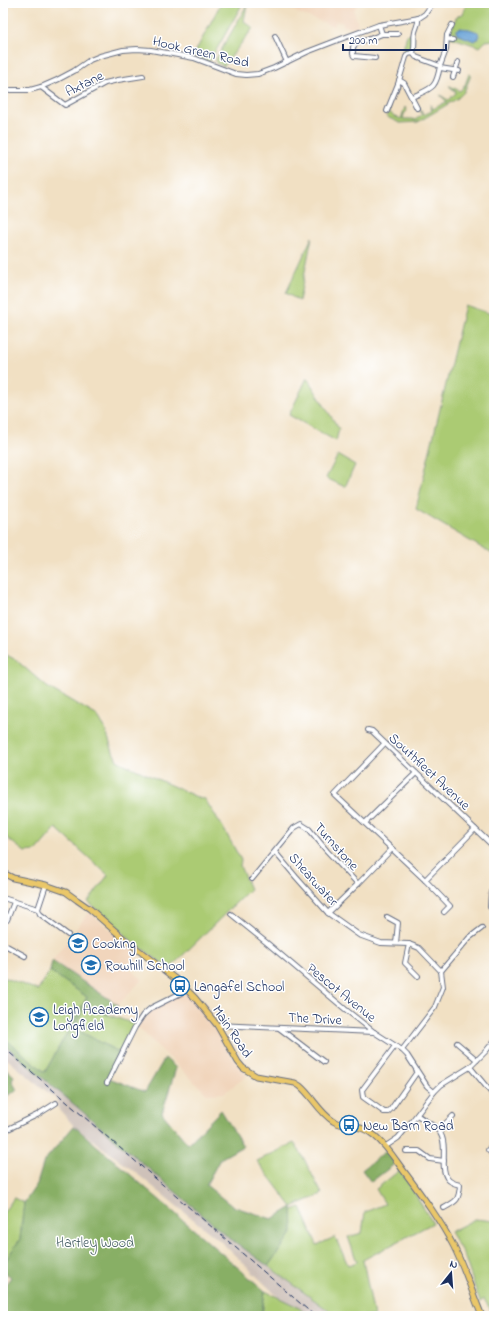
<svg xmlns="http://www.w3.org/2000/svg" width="497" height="1319" viewBox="0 0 497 1319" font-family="'Indie Flower',sans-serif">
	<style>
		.built { fill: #f1d5bc }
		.industrial { fill: #cec1b9 }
		.green { fill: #abcb73; stroke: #637d68; fill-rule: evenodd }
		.forest { fill: #88af65; stroke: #526f62 }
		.water { fill: #649fd4; stroke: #406799 }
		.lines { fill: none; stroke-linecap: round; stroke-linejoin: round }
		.minor-casing { stroke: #666d81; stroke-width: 6 }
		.major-casing { stroke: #666d81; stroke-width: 7 }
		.minor { stroke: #fff; stroke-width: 4 }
		.major { stroke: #eac769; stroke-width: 5 }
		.rail { stroke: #1b2f5e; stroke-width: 1; stroke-dasharray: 6 3; stroke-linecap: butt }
		.labels { text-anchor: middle; stroke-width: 3; stroke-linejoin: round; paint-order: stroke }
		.street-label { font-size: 14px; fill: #1b2f5e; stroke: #fff }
		.poi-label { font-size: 14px; fill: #1b2f5e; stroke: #fff; text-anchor: start }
		.park-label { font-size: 14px; fill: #465e64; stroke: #fff }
	</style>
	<rect width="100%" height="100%" fill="#fff"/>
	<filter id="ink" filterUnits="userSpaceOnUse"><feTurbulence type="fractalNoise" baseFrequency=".025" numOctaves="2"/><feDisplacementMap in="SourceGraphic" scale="8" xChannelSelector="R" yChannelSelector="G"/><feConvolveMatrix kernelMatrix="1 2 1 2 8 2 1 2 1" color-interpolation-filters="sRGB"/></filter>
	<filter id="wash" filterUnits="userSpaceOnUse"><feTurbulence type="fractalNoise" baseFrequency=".012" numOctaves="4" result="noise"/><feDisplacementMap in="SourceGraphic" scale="16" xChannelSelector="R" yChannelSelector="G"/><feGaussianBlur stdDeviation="0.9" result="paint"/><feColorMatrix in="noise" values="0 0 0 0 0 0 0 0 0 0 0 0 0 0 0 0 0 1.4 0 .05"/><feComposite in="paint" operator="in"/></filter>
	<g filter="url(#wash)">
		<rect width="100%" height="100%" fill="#f1e0c3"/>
		<g class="built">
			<polygon points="279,3 358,3 354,11 358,26 355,27 348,27 343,26 343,23 336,21 334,27 320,21 300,14"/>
			<polygon points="89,912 139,954 129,969 142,979 112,1012 45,1072 3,977 39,990 50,971 52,961"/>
			<polygon points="185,992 216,1027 228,1052 247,1076 224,1093 207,1094 137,1026 144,1014 156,1006"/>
		</g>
		<polygon class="industrial" points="3,1042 109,1128 228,1237 336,1316 298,1316 220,1241 131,1169 74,1126 58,1108 56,1099 3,1056"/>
		<g class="green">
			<polygon points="221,3 243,3 210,61 193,56"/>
			<path d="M467,3H494V40L486,41L480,47L450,37L449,35L456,18L459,15L463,14ZM459,28C465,29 475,29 479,34L478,39L474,41L457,34L456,31Z"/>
			<polygon points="247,5 244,21 253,28 224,66 216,63 216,59"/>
			<path d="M407,34L412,35C413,42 415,48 408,52L403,50Z"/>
			<polygon points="469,74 471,75 464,92 458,98 418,122 400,123 389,118 386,115 389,114 388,112 390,107 389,112 394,116 401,119 405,107 407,111 404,114 403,119 412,119 415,120 422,115 418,105 423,115 432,111 430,104 433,109 446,102 448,103 440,95 448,100 456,93 455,91 449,86 450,86 460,91 465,85"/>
			<polygon points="312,237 299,301 286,293"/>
			<polygon points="465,305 494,315 494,555 416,509"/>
			<polygon points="307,378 339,429 336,441 289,415"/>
			<polygon points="338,455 355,465 345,487 326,478"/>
			<polygon points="3,653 16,660 47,687 96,715 104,726 113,752 117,760 120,762 201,799 204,798 221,824 241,860 240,866 250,889 172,966 170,969 133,942 88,902 108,875 56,828 36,851 25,852 3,835"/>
			<polygon points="50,971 87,997 45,1072 3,1037 3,977 38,990"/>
			<polygon points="85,1006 134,1024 120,1053 74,1028"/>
			<polygon points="294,1143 302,1155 322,1194 292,1207 257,1161"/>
			<polygon points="400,1170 433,1223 363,1260 374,1316 336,1316 268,1266 293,1232 292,1210 301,1207 317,1245 335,1237 348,1265 357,1262 348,1237 362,1233 365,1212 385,1204 376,1189"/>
			<polygon points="14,1198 24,1203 20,1239 3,1264 3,1213"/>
			<polygon points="475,1219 494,1221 494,1316 484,1299 480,1302 464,1255 450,1232"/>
			<polygon points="265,1291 298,1307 308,1316 262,1316"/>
		</g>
		<g class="forest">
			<polygon points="52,961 118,1005 108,1015 85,1006 74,1028 120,1053 109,1078 145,1092 165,1058 176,1068 162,1113 188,1144 221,1110 243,1146 220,1159 206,1185 232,1206 272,1219 292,1207 293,1232 268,1266 228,1237 69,1100 39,1075 3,1043 3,1037 45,1072 87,997 50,971"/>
			<polygon points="3,1066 14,1076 12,1081 17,1090 3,1098"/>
			<polygon points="74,1126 265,1291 261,1316 3,1316 3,1288 11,1277 3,1271 3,1264 20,1239 24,1203 37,1184 44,1161"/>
			<polygon points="386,1151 396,1163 371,1182 362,1170"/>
		</g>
		<polygon class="water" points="459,28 469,29 478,32 479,35 479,38 474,41 457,34 456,31"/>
	</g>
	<g filter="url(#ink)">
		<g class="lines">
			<defs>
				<g id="minor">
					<polyline points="379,25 382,34 398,34"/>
					<polyline points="275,36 287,62"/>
					<polyline points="447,39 453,40"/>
					<polyline points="413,53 416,57 440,66 446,50 447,35 452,25"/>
					<polyline points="375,58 354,56 353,54 353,47 358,41 367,40 382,34"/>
					<polyline points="440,68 459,71"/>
					<polyline points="453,77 458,62"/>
					<polyline points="399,80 404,83 417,108"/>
					<polyline points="41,87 65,105 105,83 118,80 143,76"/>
					<polyline points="3,90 30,90 41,87 57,80 74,71 90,60 100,56 123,50 137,49 151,50 194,58 236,74 246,75 258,74 274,68 307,52 346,37 379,25 419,18 425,14 433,3"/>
					<path d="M412,97C432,88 436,89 440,66"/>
					<path d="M387,111L398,84L406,57L408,54L413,53C416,44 413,39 415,32C416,27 419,24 418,18"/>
					<polyline points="368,730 372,731 494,847"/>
					<polyline points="384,744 335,795 425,880 450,906 444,912"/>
					<polyline points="365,823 416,773"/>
					<polyline points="275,852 296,877 328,913 359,935 381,943 409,944 419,948 441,971"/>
					<polyline points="252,879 294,828 301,824 309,829 327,851 358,884"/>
					<polyline points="425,880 475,829"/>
					<polyline points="46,885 38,909 40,914 68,935"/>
					<polyline points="494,886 491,892 490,907 494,910"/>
					<polyline points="3,898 38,909"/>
					<polyline points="328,913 358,884 392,849"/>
					<polyline points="231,914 267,943 345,1009 374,1032 402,1050 407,1055 427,1086 434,1092"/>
					<polyline points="387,917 398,923 396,943"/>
					<polyline points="7,920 14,902"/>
					<polyline points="3,944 25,956"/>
					<polyline points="409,944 405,963 418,976"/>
					<polyline points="441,971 469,938 482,928"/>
					<polyline points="217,1025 374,1032"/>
					<polyline points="279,1028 324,1062"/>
					<polyline points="457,1043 477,1060"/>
					<polyline points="395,1046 362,1090 363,1097 384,1112 388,1112 391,1109 417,1072"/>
					<polyline points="402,1050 435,1007 443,987 441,971"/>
					<polyline points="470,1067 494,1096"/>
					<polyline points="107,1083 135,1027 143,1015 151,1008 187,990"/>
					<path d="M417,1115C425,1121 439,1127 442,1137C447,1149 440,1168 447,1178C449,1182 456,1184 460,1185C459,1200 457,1201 444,1208"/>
					<polyline points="439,1130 453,1116"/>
					<polyline points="3,1133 6,1130 37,1115 56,1103"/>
					<polyline points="494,1142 488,1150 494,1156"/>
					<polyline points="386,1146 398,1138 409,1125 434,1092 441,1085 470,1067 486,1051 494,1041"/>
					<polyline points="406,1151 419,1151 430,1159 444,1161"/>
				</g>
				<path id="major" d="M3,873L13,878L46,885L66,892L77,900L90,909L123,938L178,981L195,998L217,1025L238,1062L243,1068L256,1076L295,1083L300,1086C312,1096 319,1112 333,1121C348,1130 359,1122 375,1136C388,1147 396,1161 406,1174C423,1197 440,1220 453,1245C465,1268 472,1293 482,1316"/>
			</defs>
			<use href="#minor" class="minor-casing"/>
			<use href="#major" class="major-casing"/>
			<use href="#minor" class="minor"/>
			<use href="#major" class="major"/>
			<polyline class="rail" points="3,1047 315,1316"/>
		</g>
	</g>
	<defs>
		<symbol id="school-ring" viewBox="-11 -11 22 22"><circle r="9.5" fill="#fff" stroke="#1f6fb2" stroke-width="1.5"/><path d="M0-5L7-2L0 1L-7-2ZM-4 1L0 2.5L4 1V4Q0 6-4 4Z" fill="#1f6fb2"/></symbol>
		<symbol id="bus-ring" viewBox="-11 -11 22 22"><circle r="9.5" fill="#fff" stroke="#1f6fb2" stroke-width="1.5"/><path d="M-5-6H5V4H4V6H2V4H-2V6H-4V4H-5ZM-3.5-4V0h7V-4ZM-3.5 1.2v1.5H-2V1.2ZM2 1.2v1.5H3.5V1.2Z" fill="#1f6fb2"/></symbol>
	</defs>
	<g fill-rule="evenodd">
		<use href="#school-ring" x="67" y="932" width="22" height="22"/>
		<use href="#school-ring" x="80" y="954" width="22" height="22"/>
		<use href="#bus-ring" x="169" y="975" width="22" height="22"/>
		<use href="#school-ring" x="28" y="1006" width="22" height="22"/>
		<use href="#bus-ring" x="338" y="1114" width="22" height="22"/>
	</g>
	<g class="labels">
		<g class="street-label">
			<text transform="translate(201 51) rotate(13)" y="5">Hook Green Road</text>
			<text transform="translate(84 83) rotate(-27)" y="5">Axtane</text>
			<text transform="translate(430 771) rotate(43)" y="5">Southfleet Avenue</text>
			<text transform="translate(337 846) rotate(48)" y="5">Turnstone</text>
			<text transform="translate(314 879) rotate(48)" y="5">Shearwater</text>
			<text transform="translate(342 992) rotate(39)" y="5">Pescot Avenue</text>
			<text transform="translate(315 1018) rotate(3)" y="5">The Drive</text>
			<text transform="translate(233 1031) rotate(56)" y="5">Main Road</text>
		</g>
		<g class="poi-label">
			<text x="92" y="948">Cooking</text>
			<text x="105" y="970">Rowhill School</text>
			<text x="194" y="991">Langafel School</text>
			<text x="53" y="1014">Leigh Academy<tspan x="53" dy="16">Longfield</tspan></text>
			<text x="363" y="1130">New Barn Road</text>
		</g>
		<g class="park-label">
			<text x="95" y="1247">Hartley Wood</text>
		</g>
	</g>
	<rect width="497" height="1319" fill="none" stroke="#fff" stroke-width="16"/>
	<g transform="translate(451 1273) rotate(17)" stroke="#ffffff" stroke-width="3" paint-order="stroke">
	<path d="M0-3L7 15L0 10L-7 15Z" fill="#1b2f5e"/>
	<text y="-6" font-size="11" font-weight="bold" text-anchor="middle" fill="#1b2f5e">N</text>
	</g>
	<path d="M343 44v6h103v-6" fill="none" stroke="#1b2f5e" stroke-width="2"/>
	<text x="349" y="44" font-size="12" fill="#1b2f5e" stroke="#ffffff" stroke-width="3" paint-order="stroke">200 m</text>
</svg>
